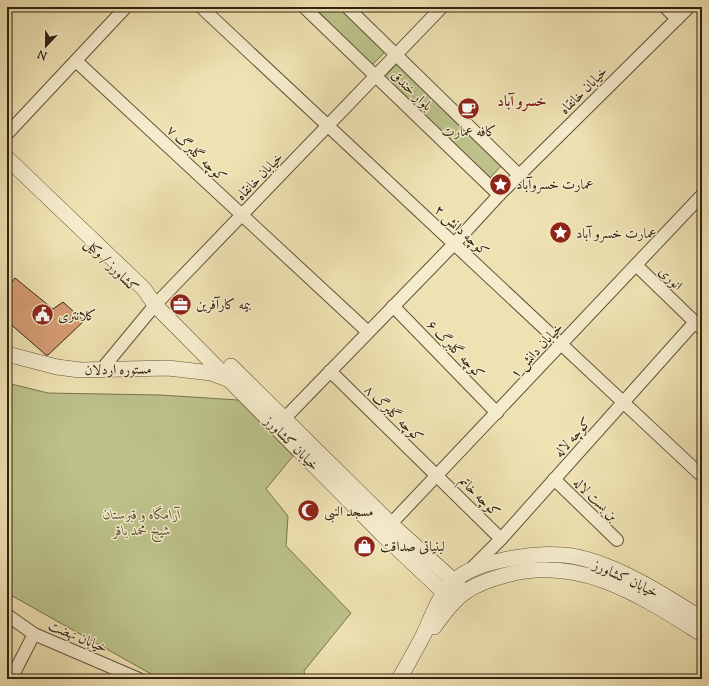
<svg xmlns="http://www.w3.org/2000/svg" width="709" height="686" viewBox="0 0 709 686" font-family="'Sorts Mill Goudy',Amiri,serif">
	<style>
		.green { fill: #bcc28a; stroke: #77724d }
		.building { fill: #d69b74; stroke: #322210 }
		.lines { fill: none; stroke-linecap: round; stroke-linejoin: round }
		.minor-casing { stroke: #615238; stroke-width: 14 }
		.tertiary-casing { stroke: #615238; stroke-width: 16 }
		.minor { stroke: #f5eccd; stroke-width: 12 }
		.tertiary { stroke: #f5eccd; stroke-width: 15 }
		.labels { text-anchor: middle; stroke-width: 3; stroke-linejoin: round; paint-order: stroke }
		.street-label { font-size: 14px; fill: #322210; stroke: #f5eccd }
		.poi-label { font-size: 14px; fill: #322210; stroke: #f5eccd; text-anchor: start }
		.park-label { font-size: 14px; font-style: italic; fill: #5b5235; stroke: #f5eccd }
		.neighbourhood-label { font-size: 15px; font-weight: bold; fill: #7a1f14; stroke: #f5eccd }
	</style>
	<rect width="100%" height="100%" fill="#efe2b2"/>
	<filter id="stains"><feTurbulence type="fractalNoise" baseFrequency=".005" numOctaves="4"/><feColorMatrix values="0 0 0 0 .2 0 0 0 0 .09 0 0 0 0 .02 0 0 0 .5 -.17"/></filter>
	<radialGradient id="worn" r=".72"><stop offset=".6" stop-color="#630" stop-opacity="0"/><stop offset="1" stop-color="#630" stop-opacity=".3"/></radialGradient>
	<g class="green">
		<polygon points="314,7 344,7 387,50 372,65"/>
		<polygon points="399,62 502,165 487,181 383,78"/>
		<polygon points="7,383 48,393 160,395 238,400 293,456 266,489 288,516 286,546 351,613 304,671 305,679 160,679 7,593"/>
	</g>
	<polygon class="building" points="15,278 53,309 63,302 84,321 48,355 46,355 7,321 7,289"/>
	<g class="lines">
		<defs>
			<g id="minor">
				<polyline points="201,7 702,476"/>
				<polyline points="304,7 499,195"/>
				<polyline points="347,7 519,175"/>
				<polyline points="665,7 677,19"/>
				<polyline points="76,61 368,332"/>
				<polyline points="7,134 126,7"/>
				<polyline points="636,265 702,329"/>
				<polyline points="393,306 497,413"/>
				<polyline points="102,369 155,305 442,7"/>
				<polyline points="330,371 501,539"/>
				<polyline points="284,419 454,244 499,195 689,7"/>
				<polyline points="554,479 617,540"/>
				<polyline points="385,530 702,195"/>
				<polyline points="471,569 501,539 695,322"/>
				<polyline points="7,615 34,634 139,679"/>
				<polyline points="11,679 34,634"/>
			</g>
			<g id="tertiary">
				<polyline points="7,158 144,289 155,305 382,534 454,602"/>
				<polyline points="7,354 57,367 80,370 168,368 211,373 227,379"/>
				<polyline points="231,366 391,524 454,581 464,592"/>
				<path d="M434,627C443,615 452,601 464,593C476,584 491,579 506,575C581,555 641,596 702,634"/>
				<path d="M399,679C408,664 416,649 424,634C432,616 439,595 454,581C467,569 485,564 503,560C522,556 543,553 563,555C607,558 665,595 702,619"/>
			</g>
		</defs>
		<use href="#minor" class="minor-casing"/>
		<use href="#tertiary" class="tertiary-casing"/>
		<use href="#minor" class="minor"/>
		<use href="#tertiary" class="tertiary"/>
	</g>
	<defs>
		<symbol id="cafe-disc" viewBox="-11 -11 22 22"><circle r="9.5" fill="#8f2418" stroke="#f5eccd"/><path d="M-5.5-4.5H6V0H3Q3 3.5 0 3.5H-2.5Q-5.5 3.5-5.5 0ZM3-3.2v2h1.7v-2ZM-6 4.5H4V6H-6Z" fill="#fff"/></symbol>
		<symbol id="sight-disc" viewBox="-11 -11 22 22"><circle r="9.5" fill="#8f2418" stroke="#f5eccd"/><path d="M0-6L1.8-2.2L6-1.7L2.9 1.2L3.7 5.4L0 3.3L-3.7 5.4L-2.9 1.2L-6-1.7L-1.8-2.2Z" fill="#fff"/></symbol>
		<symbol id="office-disc" viewBox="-11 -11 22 22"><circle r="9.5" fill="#8f2418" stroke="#f5eccd"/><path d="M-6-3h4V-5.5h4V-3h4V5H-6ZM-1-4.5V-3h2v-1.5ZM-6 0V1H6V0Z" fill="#fff"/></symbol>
		<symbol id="civic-disc" viewBox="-11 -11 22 22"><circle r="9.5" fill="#8f2418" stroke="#f5eccd"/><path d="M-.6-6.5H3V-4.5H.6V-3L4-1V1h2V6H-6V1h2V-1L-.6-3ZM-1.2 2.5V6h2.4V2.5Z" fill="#fff"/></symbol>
		<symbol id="mosque-disc" viewBox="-11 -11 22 22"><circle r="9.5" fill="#8f2418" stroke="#f5eccd"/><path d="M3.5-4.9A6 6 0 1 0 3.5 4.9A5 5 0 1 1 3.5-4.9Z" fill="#fff"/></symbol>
		<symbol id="shop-disc" viewBox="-11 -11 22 22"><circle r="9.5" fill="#8f2418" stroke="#f5eccd"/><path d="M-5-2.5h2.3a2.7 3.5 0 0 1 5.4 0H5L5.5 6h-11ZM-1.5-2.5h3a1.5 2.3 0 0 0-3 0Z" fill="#fff"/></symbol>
	</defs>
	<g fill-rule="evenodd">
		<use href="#cafe-disc" x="456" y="96" width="25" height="25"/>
		<use href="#sight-disc" x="488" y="172" width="25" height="25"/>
		<use href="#sight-disc" x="548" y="220" width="25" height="25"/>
		<use href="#office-disc" x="168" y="292" width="25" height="25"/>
		<use href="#civic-disc" x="30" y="302" width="25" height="25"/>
		<use href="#mosque-disc" x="296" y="498" width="25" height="25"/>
		<use href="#shop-disc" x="352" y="534" width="25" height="25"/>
	</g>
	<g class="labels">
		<g class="street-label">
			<text transform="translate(412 90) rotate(44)" y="5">بلوار خندق</text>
			<text transform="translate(583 90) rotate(-45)" y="5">خیابان خانقاه</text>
			<text transform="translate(197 153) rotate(43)" y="5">کوچه گلبرگ ۷</text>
			<text transform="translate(259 176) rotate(-46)" y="5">خیابان خانقاه</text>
			<text transform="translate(462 230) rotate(43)" y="5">کوچه دانش ۲</text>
			<text transform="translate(112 265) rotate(45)" y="5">کشاورز / وکیل</text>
			<text transform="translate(671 278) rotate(44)" y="5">انوری</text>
			<text transform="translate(456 349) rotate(46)" y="5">کوچه گلبرگ ۶</text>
			<text transform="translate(536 350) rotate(-47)" y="5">خیابان دانش ۱</text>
			<text transform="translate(118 369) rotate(-1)" y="5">مستوره اردلان</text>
			<text transform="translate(394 413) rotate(44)" y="5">کوچه گلبرگ ۸</text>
			<text transform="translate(572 437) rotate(-48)" y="5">کوچه لاله</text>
			<text transform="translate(292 443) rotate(45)" y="5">خیابان کشاورز</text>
			<text transform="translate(480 496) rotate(45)" y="5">کوچه خاتم</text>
			<text transform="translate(596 499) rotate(44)" y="5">بن بست لاله</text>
			<text transform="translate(626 578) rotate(25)" y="5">خیابان کشاورز</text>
			<text transform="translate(78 636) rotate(23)" y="5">خیابان نهضت</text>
		</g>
		<g class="poi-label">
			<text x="469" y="136" text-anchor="middle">کافه عمارت</text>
			<text x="516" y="189">عمارت خسروآباد</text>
			<text x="576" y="238">عمارت خسرو آباد</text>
			<text x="196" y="309">بیمه کارآفرین</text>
			<text x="58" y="320">کلانتری</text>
			<text x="324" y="516">مسجد النبی</text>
			<text x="380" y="551">لبنیاتی ‌صداقت</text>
		</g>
		<g class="park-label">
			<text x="142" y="519">آرامگاه و قبرستان<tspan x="142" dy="16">شیخ محمد باقر</tspan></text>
		</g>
		<g class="neighbourhood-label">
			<text x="522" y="106">خسرو آباد</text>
		</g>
	</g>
	<rect width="709" height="686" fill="none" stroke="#efe2b2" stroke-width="24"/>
	<rect x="8" y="8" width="693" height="670" fill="none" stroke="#322210" stroke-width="2"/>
	<rect x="12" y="12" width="685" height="662" fill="none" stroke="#322210"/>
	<g transform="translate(46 46) rotate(202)" stroke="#f5eccd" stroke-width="3" paint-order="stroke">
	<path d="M0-3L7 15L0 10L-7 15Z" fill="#322210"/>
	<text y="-6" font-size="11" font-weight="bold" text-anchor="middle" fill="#322210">N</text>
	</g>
	<rect width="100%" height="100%" filter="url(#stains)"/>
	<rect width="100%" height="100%" fill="url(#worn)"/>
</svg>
